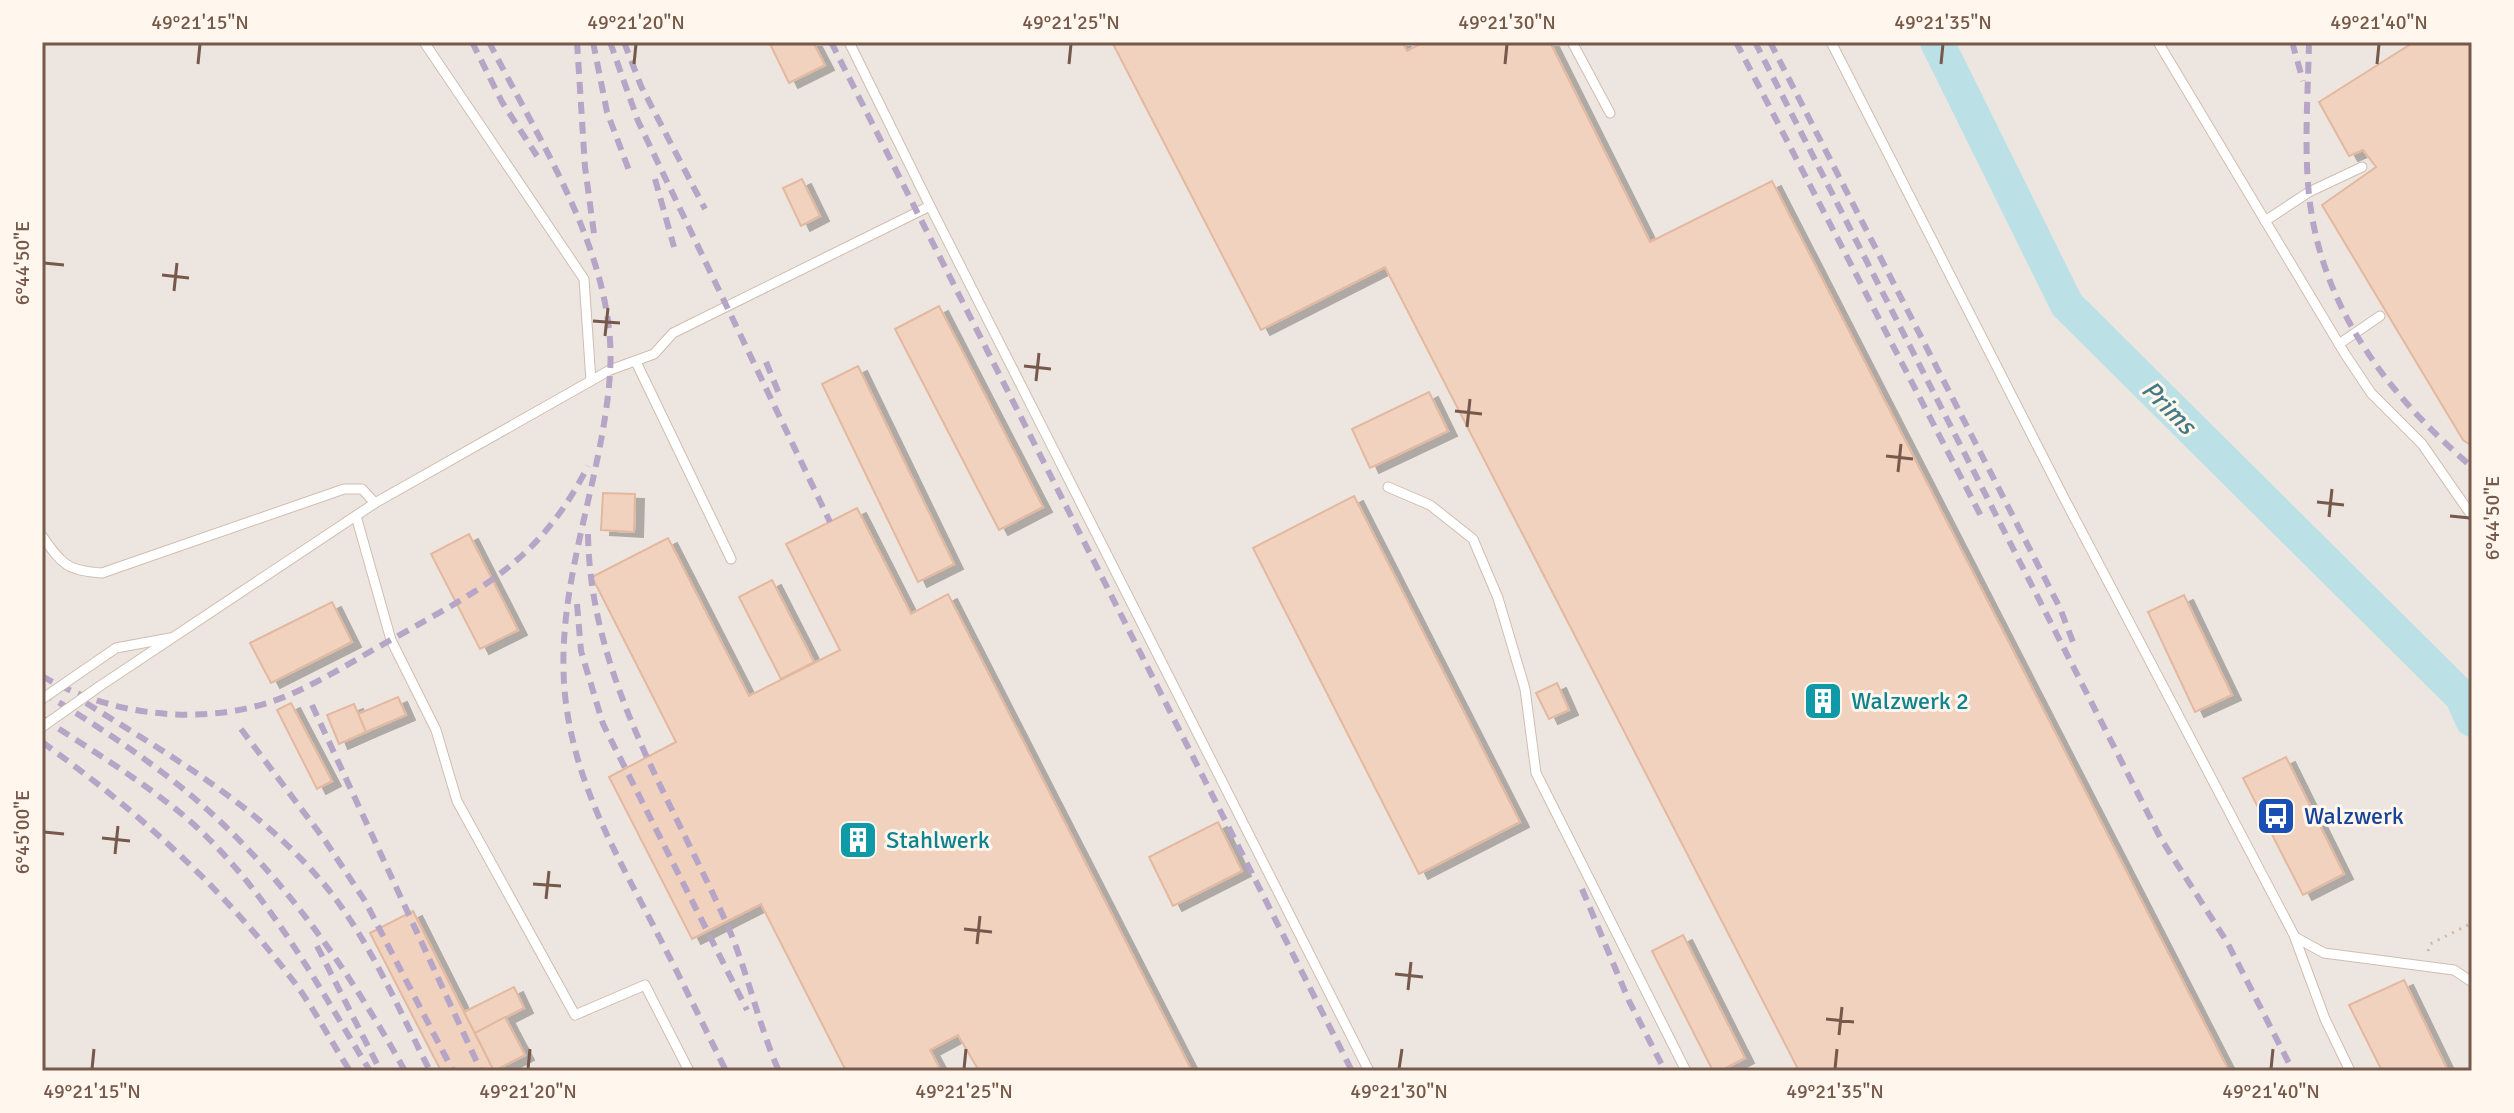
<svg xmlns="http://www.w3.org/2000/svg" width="2514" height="1113" viewBox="0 0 2514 1113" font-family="Signika,sans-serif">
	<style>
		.industrial { fill: #ede6e0 }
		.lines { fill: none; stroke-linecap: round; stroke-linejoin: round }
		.river { stroke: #bbe1e6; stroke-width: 34 }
		.building { fill: #f1d2bf; stroke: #e4b89f; stroke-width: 2; filter: url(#shadow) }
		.lane-casing { stroke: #d0bdaf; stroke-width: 11 }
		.path { stroke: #d6b5a2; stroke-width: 3; stroke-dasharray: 2 6; stroke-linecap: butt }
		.lane { stroke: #fff; stroke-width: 9 }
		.rail { stroke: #b6a5c6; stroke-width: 6; stroke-dasharray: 12 8; stroke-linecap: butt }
		.lane-bridge-casing { stroke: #d0bdaf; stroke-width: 11; stroke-linecap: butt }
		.lane-bridge { stroke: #fff; stroke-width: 9 }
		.ticks { fill: none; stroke: #76594b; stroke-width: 3 }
		.labels { text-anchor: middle; stroke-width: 6; stroke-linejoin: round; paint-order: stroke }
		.culture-label { font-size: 24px; fill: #0d838f; stroke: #fff7ed; text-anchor: start }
		.transit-label { font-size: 24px; fill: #164399; stroke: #fff7ed; text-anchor: start }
		.water-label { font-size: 26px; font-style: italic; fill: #427982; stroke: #fff7ed }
		.neatline { fill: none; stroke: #76594b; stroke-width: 3 }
		.ticks-label { font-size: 20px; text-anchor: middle; fill: #76594b }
	</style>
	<defs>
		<filter id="shadow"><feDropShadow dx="9" dy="5" stdDeviation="0" flood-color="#0004"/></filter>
	</defs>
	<rect width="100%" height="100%" fill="#fcf3e7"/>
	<rect class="industrial" x="42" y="42" width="2430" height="1029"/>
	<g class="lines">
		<polyline class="river" points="1937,42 2067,305 2462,697 2472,720"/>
	</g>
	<g class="building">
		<polygon points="769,42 813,42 825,65 789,83"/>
		<polygon points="1112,42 1402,42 1407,51 1424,42 1550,42 1650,242 1772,181 2229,1071 1799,1071 1385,267 1261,330"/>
		<polygon points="2414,42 2472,42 2472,446 2463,440 2322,205 2376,167 2363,150 2349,156 2319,102"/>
		<polygon points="802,179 820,216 801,226 783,188"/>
		<polygon points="939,306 1043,507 999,530 895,329"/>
		<polygon points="858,366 954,564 918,582 822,384"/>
		<polygon points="1429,392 1448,431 1370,468 1352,429"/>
		<polygon points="603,493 635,494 634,532 601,530"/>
		<polygon points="1354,496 1520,822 1419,874 1253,548"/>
		<polygon points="857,508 911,614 948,594 1192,1071 979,1071 958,1035 930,1050 941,1071 846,1071 761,904 692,939 609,777 676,742 592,577 668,538 749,696 840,650 786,544"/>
		<polygon points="469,534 518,630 480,649 431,554"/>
		<polygon points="772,580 814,662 781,679 739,597"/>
		<polygon points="2184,595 2232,695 2195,712 2148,612"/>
		<polygon points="332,602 352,642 271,683 250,643"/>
		<polygon points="1557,683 1569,710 1549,719 1536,693"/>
		<polygon points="398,697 406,715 366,732 358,714"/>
		<polygon points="291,703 332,781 317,789 277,710"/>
		<polygon points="354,704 366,732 339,744 327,715"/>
		<polygon points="2286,757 2344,874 2303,895 2243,778"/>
		<polygon points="1218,822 1242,871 1173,906 1149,857"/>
		<polygon points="413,911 464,1012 494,1071 441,1071 370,933"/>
		<polygon points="1683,935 1745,1058 1720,1071 1713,1071 1652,951"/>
		<polygon points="2404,980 2448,1071 2382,1071 2349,1005"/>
		<polygon points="514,987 524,1008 475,1033 464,1012"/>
		<polygon points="505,1017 525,1055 494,1071 475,1033"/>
	</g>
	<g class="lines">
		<defs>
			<g id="lane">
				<polyline points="424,42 584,279 591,381"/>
				<polyline points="849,42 930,206"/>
				<polyline points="1572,42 1610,113"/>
				<polyline points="1831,42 2064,498 2295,937 2324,953 2454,970 2472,982"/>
				<polyline points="2158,42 2345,354 2371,393 2422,444 2472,516"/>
				<polyline points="2265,221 2309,192 2362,167"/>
				<polyline points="2339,344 2380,316"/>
				<polyline points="636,362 731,559"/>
				<polyline points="1388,487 1430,505 1473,539 1498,598 1525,689 1536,773 1686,1071"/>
				<polyline points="356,516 391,640 436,730 457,801 575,1015 645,985 689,1071"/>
				<path d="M42,536C62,564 67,571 102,573L344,489H362L375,503"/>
				<polyline points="84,670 116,648 170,638"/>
				<polyline points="100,686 375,503 610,370 654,354 673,333 930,206 1369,1071"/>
				<polyline points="2295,938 2325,1019 2350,1071"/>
			</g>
		</defs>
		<use href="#lane" class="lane-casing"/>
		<polyline class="path" points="2428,951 2430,944 2472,923"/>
		<use href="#lane" class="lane"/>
		<g class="rail">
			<polyline points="472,42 502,102 537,156"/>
			<path d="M489,42C539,141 618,259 610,373C603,481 554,585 565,695C574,781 614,850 653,925C678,973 702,1022 726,1071"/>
			<polyline points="577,42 585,167 595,241"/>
			<polyline points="593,42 607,112 630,173"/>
			<polyline points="610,42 638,121 830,522"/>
			<polyline points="624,42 641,86 705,209"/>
			<polyline points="831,42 1352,1071"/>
			<polyline points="1736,42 1983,520"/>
			<polyline points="1755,42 2161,839 2227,942 2293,1071"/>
			<polyline points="1770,42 2060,608 2073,642"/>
			<polyline points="2292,42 2303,81"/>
			<path d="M2309,42C2308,92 2304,145 2309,195C2321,308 2388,395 2472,467"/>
			<polyline points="655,179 674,247"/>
			<polyline points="766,362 780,396"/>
			<path d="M588,534C590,675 669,795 725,920C747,968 757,1021 778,1069"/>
			<polyline points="577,604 581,651 603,724 747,1010"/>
			<path d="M42,676C114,718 211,728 289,695C326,679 361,656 396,637C484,588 541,559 588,466"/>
			<path d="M42,692C93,723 147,758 193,797C281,872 349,970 405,1071"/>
			<path d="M86,703C174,758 262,808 328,889C371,943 399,1010 430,1071"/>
			<polyline points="312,705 481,1071"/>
			<path d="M42,718C90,749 139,779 183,815C265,885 315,981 370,1071"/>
			<polyline points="241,729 324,839 365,901 453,1071"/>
			<path d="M42,742C135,809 221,886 291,978C313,1006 330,1040 350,1071"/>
			<polyline points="1582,889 1629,1001 1665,1071"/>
			<polyline points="317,946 377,1064"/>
		</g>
		<defs>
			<g id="lane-bridge">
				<polyline points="42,699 84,670"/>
				<polyline points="42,727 100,686"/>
			</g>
		</defs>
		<use href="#lane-bridge" class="lane-bridge-casing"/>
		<use href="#lane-bridge" class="lane-bridge"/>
	</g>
	<path class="ticks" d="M198,64L200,44M634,64L636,44M1069,64L1071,44M1505,64L1507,44M1941,64L1943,44M2377,64L2379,44M44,263L64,265M162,275L189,278M174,291L177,263M593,321L620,323M605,336L608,308M1024,366L1051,369M1036,381L1039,353M1455,411L1482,414M1467,427L1470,399M1886,456L1913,459M1898,472L1901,444M2317,502L2344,505M2450,516L2470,518M2329,517L2332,489M44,832L64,834M102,838L130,841M115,854L118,826M533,884L561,886M546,899L549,871M964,929L992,932M977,944L980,916M1395,974L1423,977M1408,990L1411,962M1826,1019L1854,1022M1839,1035L1842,1007M92,1069L94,1049M528,1069L530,1049M964,1069L966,1049M1399,1069L1402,1049M1835,1069L1837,1049M2271,1069L2273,1049"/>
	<defs>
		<symbol id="building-square" viewBox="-11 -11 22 22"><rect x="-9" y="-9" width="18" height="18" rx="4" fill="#0f9aa8" stroke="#fff7ed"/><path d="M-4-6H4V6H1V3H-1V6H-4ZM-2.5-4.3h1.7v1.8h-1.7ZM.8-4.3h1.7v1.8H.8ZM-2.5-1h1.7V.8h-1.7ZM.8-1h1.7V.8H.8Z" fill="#fff"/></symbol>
		<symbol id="bus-square" viewBox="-11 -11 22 22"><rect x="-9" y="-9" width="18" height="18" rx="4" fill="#1a4fb4" stroke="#fff7ed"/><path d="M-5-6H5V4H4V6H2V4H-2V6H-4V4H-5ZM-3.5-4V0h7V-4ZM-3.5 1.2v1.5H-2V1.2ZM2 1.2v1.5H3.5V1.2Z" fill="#fff"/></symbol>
	</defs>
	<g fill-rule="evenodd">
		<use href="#building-square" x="1801" y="679" width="44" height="44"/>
		<use href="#bus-square" x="2254" y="794" width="44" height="44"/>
		<use href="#building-square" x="836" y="818" width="44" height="44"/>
	</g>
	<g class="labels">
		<g class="culture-label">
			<text x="1851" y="709">Walzwerk 2</text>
			<text x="886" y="848">Stahlwerk</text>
		</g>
		<g class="transit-label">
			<text x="2304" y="824">Walzwerk</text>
		</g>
		<g class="water-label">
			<text transform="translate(2169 407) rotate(45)" y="9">Prims</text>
		</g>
	</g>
	<rect width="2514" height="1113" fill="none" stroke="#fff7ed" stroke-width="88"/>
	<rect x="44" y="44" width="2426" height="1025" class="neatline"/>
	<g class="ticks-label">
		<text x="200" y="29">49°21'15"N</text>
		<text x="636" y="29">49°21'20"N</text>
		<text x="1071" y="29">49°21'25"N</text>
		<text x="1507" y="29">49°21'30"N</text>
		<text x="1943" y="29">49°21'35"N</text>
		<text x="2379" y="29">49°21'40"N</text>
		<text transform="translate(22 263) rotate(-90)" y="7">6°44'50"E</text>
		<text transform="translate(2492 518) rotate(-90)" y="7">6°44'50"E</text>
		<text transform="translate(22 832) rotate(-90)" y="7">6°45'00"E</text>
		<text x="92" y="1098">49°21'15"N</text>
		<text x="528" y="1098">49°21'20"N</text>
		<text x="964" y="1098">49°21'25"N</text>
		<text x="1399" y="1098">49°21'30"N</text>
		<text x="1835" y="1098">49°21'35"N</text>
		<text x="2271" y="1098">49°21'40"N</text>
	</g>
</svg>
